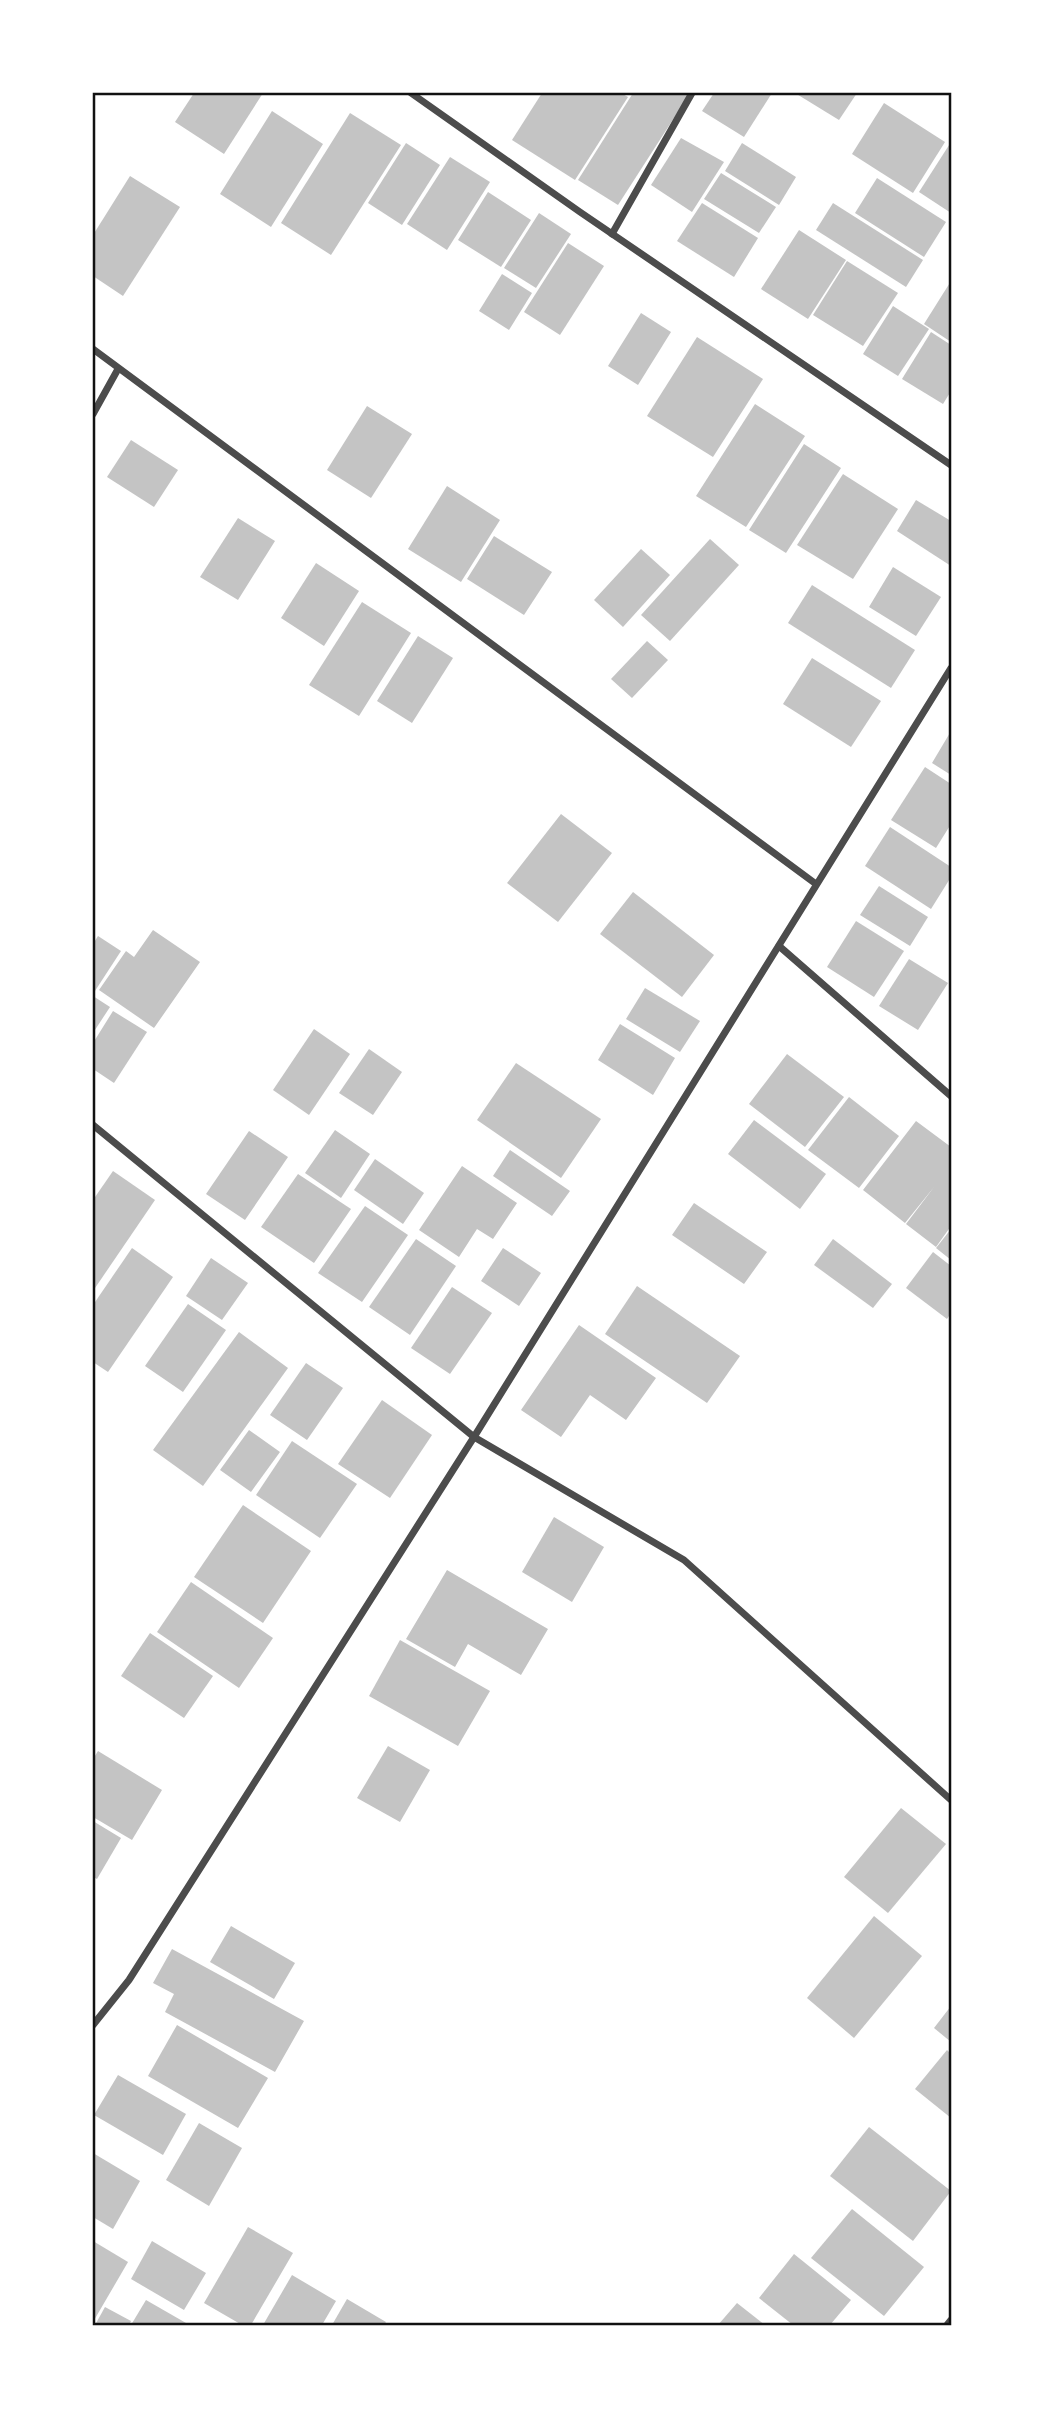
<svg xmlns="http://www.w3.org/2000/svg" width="1044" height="2418" viewBox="0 0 1044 2418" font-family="Georgia,serif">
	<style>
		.building { fill: #c4c4c4 }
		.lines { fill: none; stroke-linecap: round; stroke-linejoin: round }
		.minor { stroke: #4c4c4c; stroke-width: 7 }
		.neatline { fill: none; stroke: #111; stroke-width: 2.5 }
	</style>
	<rect width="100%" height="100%" fill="#fff"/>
	<g class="building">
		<polygon points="194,93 263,93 224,154 175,122"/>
		<polygon points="542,93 621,93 628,97 575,180 512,140"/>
		<polygon points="633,93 690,93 618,205 578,180"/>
		<polygon points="714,93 772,93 744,137 702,111"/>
		<polygon points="795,93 857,93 839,120"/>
		<polygon points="884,103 945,142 913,193 852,154"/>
		<polygon points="272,111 323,144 271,227 220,194"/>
		<polygon points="350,113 401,145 331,255 281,223"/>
		<polygon points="681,138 724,162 692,212 651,185"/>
		<polygon points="951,142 951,213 919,192"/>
		<polygon points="406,143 440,165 402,225 368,203"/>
		<polygon points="742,143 796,177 779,205 725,171"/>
		<polygon points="450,157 490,182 447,250 407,224"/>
		<polygon points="721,173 776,207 759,233 704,199"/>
		<polygon points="130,176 180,207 123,296 93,276 93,235"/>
		<polygon points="877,178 946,222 924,257 855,213"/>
		<polygon points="488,192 531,220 501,267 458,240"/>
		<polygon points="702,203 758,238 734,277 677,241"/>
		<polygon points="833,203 923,260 906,287 816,230"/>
		<polygon points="539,213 571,234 536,288 504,268"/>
		<polygon points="799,230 846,260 808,319 761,289"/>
		<polygon points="568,243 604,266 560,335 524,312"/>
		<polygon points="847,261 898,293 863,346 813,315"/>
		<polygon points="502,274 532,293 509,330 479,311"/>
		<polygon points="951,281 951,342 924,324"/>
		<polygon points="893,306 929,329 898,376 863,354"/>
		<polygon points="641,313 671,332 638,385 608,366"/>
		<polygon points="931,332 951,345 951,391 943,404 902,379"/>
		<polygon points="697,337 763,379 713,457 647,416"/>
		<polygon points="755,404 805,436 746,527 696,496"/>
		<polygon points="367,406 412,434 371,498 327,470"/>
		<polygon points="131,440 178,470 154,507 107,477"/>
		<polygon points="804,444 841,468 786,553 749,530"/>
		<polygon points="843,474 898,509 853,579 797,545"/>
		<polygon points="447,486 500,520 461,582 408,549"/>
		<polygon points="916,500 951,521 951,566 897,531"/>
		<polygon points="238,518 275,541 238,600 200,577"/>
		<polygon points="494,536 552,572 524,615 467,579"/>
		<polygon points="710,539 739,565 670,641 641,615"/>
		<polygon points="641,549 670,575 623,627 594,600"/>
		<polygon points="316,563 359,591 324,646 281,618"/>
		<polygon points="893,567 941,597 916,636 869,607"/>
		<polygon points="812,585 915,650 891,688 788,623"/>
		<polygon points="362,602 411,633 359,716 309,685"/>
		<polygon points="418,636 453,658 412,723 377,701"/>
		<polygon points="647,641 668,660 632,698 611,679"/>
		<polygon points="812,658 881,701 851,747 783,704"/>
		<polygon points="951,731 951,775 932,763"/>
		<polygon points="925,767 951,784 951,824 936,848 891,820"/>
		<polygon points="561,814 612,853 558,922 507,883"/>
		<polygon points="890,827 951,867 951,877 931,909 865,866"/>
		<polygon points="879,886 928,917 910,946 860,915"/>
		<polygon points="633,892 714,955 682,997 600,934"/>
		<polygon points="856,921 904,951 874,997 827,967"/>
		<polygon points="153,930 200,962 154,1028 99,990 126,951 134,957"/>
		<polygon points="98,936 121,951 93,994 93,944"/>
		<polygon points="909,959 948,983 918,1030 879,1006"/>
		<polygon points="645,988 700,1021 680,1052 626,1019"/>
		<polygon points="93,996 110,1007 93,1033"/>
		<polygon points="113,1011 147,1032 114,1083 93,1069 93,1043"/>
		<polygon points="620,1024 675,1058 653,1095 598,1060"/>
		<polygon points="314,1029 350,1054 309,1115 273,1090"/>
		<polygon points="369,1049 402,1072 373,1115 339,1093"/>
		<polygon points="787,1054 844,1097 805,1147 749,1104"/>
		<polygon points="516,1063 601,1119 561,1178 477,1120"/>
		<polygon points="849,1097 899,1136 859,1188 808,1150"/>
		<polygon points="754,1120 826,1174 800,1209 728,1154"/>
		<polygon points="916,1121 951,1147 951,1226 936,1247 906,1224 934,1187 905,1223 863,1190"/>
		<polygon points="335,1130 370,1154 341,1198 305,1173"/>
		<polygon points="249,1131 288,1157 245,1220 206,1194"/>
		<polygon points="510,1150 570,1191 552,1216 493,1176"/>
		<polygon points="375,1159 424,1193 403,1224 354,1190"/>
		<polygon points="462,1166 517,1203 493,1239 477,1229 459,1257 419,1230"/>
		<polygon points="113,1171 155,1200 93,1291 93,1200"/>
		<polygon points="298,1174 351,1209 314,1263 261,1227"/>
		<polygon points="694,1203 767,1252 744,1284 672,1235"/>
		<polygon points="365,1206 408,1235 362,1302 318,1273"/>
		<polygon points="951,1229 951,1260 936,1248"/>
		<polygon points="416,1239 456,1266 410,1335 369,1307"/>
		<polygon points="833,1239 892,1284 873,1308 814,1265"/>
		<polygon points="132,1248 173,1277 108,1372 93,1362 93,1305"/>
		<polygon points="503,1248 541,1273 519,1306 481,1281"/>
		<polygon points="933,1252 951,1266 951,1313 947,1319 906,1288"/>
		<polygon points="211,1258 248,1283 222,1320 186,1296"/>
		<polygon points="637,1286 740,1356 707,1403 605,1334"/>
		<polygon points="452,1287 492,1313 450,1374 411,1348"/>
		<polygon points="188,1304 226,1330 183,1392 145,1366"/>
		<polygon points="579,1325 656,1378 626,1420 590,1395 561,1437 521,1410"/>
		<polygon points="239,1332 288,1368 203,1486 153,1450"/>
		<polygon points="306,1363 343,1388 307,1440 270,1415"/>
		<polygon points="382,1400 432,1435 390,1498 338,1464"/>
		<polygon points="249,1430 280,1452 251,1492 220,1470"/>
		<polygon points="292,1441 357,1484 320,1538 256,1495"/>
		<polygon points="243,1505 311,1551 263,1623 194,1577"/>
		<polygon points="554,1517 604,1547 572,1602 522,1572"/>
		<polygon points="447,1570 548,1629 521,1675 468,1644 455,1667 406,1639"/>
		<polygon points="191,1582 273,1638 239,1688 157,1632"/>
		<polygon points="150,1633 213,1676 184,1718 121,1676"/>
		<polygon points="400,1640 490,1691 458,1746 369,1696"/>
		<polygon points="388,1746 430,1770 400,1822 357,1798"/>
		<polygon points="98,1751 162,1790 132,1840 93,1817 93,1759"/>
		<polygon points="901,1808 946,1844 888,1913 844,1877"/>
		<polygon points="93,1821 121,1838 97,1879 93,1877"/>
		<polygon points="874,1916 922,1956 854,2038 807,1998"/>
		<polygon points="231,1926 295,1963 274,1999 210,1962"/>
		<polygon points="172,1949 304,2021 275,2072 165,2012 174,1994 153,1983"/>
		<polygon points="951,2006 951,2042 934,2028"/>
		<polygon points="177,2025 268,2078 238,2128 148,2076"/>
		<polygon points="947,2050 951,2054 951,2118 915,2089"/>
		<polygon points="118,2075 186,2114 163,2155 94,2115"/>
		<polygon points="199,2123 242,2148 209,2206 166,2180"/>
		<polygon points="869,2127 951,2191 913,2241 830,2176"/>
		<polygon points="93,2153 140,2181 113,2229 93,2217"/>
		<polygon points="852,2209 924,2267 884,2316 811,2258"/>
		<polygon points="248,2227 293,2253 251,2325 242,2325 204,2303"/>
		<polygon points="93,2241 128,2262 93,2322"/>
		<polygon points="152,2241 206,2273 184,2310 131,2279"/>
		<polygon points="794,2254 851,2300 830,2325 793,2325 759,2298"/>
		<polygon points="292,2275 336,2301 322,2325 263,2325"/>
		<polygon points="347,2299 386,2322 384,2325 332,2325"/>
		<polygon points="146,2300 186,2323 184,2325 131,2325"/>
		<polygon points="737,2303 765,2325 718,2325"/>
		<polygon points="105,2307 131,2321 129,2325 95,2325"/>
	</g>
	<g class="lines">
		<g class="minor">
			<polyline points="411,93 580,212 951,465"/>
			<polyline points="612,234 692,93"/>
			<polyline points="93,349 816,884"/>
			<polyline points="93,414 118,369"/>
			<polyline points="779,946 951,1096"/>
			<polyline points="93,1125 474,1437 684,1560 951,1800"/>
			<polyline points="93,2025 129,1980 474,1437 951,668"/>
			<polyline points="947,2325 951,2320"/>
		</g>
	</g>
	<rect width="1044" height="2418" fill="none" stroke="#ffffff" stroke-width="189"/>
	<rect x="94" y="94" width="856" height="2230" class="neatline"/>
</svg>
